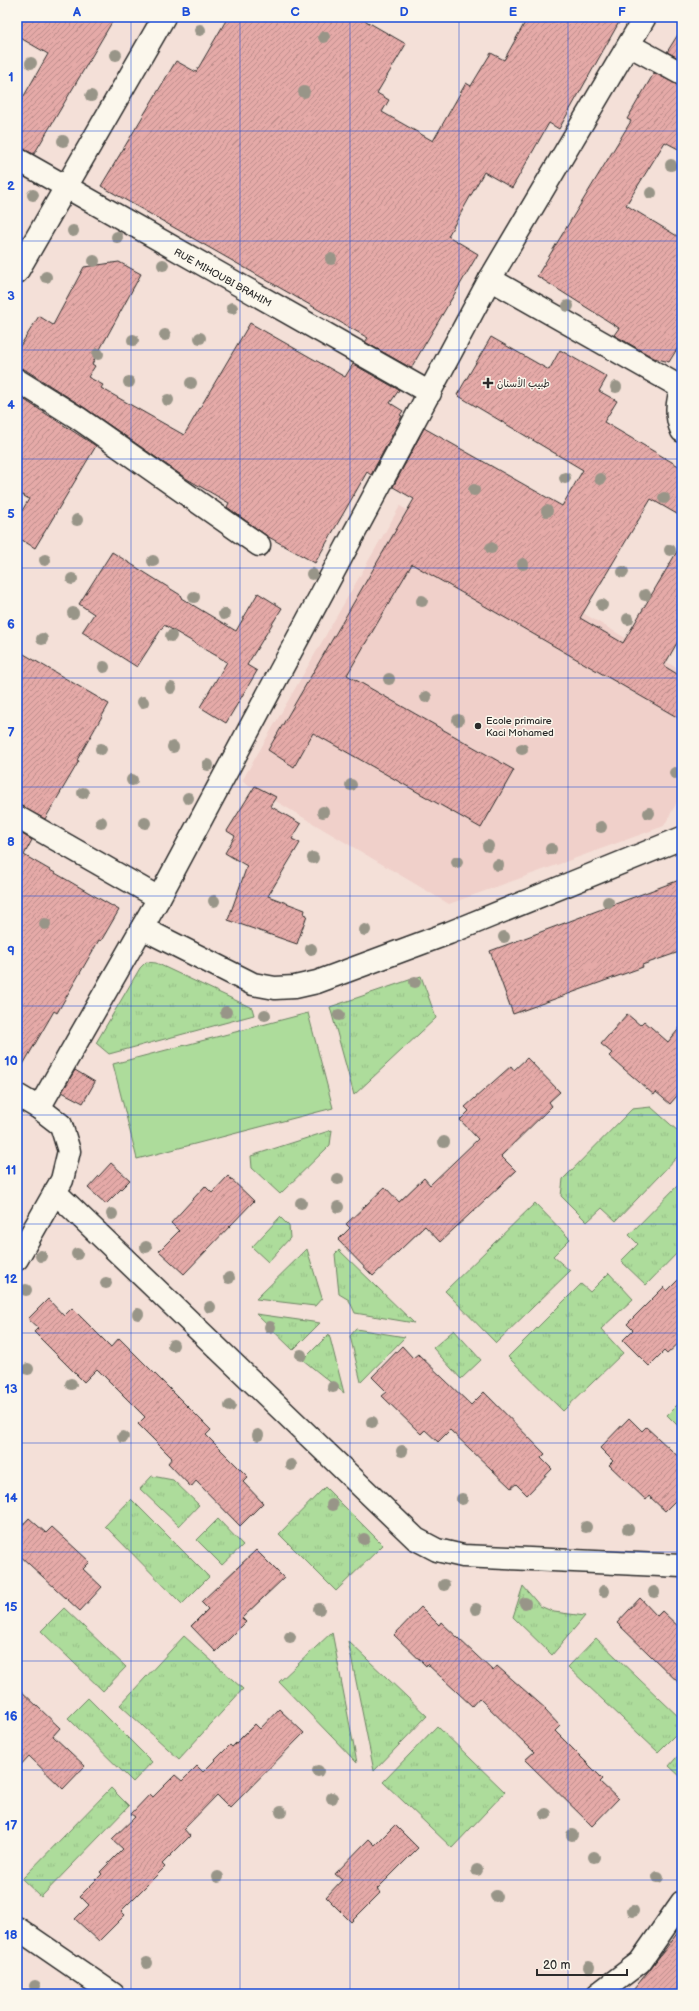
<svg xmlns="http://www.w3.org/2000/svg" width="699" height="2011" viewBox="0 0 699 2011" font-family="'Balsamiq Sans','Playpen Sans Arabic',sans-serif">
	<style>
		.built { fill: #f0d0ca }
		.grass { fill: url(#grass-tufts); stroke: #6c8463 }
		.park { fill: #addc9b; stroke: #6c8463 }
		.building { fill: url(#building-hatch); stroke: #2b2b2b }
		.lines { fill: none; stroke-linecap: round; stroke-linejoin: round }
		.minor-casing { stroke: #2b2b2b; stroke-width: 25 }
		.minor { stroke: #fbf7ec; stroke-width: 22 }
		.tree { fill: #989588 }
		.grid { fill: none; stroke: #1d4ed8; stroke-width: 1; stroke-opacity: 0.55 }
		.poi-dot { fill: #2b2b2b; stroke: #fbf7ec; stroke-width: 1.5 }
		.labels { text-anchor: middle; stroke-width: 3; stroke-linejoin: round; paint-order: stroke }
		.street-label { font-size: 10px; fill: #2b2b2b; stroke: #fbf7ec }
		.poi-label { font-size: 10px; fill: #2b2b2b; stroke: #fbf7ec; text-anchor: start }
		.neatline { fill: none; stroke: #1d4ed8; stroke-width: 1.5 }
		.grid-label { font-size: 13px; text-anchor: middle; font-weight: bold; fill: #1d4ed8 }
	</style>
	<defs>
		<pattern id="grass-tufts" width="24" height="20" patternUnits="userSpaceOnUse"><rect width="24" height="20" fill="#addc9b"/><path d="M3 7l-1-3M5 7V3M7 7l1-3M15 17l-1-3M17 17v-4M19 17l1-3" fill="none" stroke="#95bd86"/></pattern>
		<pattern id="building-hatch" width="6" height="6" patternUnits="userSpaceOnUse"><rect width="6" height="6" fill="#e5aaa8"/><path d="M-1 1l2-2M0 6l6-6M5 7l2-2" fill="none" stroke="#ba8b89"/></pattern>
	</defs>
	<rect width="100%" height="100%" fill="#f4e0d8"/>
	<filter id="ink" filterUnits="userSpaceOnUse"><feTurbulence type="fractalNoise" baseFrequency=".025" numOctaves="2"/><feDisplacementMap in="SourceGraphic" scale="8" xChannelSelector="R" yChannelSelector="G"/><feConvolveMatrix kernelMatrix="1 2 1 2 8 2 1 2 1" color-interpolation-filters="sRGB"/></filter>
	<g filter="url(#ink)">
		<polygon class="built" points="400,506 682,671 682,793 664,826 449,904 242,781"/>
		<g class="grass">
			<polygon points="146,962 156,963 252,1008 254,1015 109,1054 96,1043 140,968"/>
			<polygon points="421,976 436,1018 354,1095 330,1007"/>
			<polygon points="651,1107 679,1132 681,1153 616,1221 602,1208 587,1222 561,1196 563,1179 632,1109"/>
			<polygon points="332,1130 330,1145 280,1194 252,1168 251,1156"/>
			<polygon points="682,1181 682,1248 646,1285 621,1261 638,1244 629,1235"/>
			<polygon points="535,1203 570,1239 553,1256 570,1271 496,1343 445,1291"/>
			<polygon points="280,1217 289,1226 290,1238 268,1262 252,1247"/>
			<polygon points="307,1249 322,1298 315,1306 256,1299"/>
			<polygon points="339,1250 414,1323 355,1313 349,1300 339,1294 335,1254"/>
			<polygon points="609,1273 633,1299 601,1329 623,1353 563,1411 508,1357 581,1284 590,1292"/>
			<polygon points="256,1314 320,1323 293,1350"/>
			<polygon points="356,1329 405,1337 361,1382 350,1336"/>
			<polygon points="454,1330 481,1360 461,1379 433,1348"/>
			<polygon points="329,1334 344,1393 303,1360"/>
			<polygon points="682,1400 682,1430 667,1415"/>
			<polygon points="152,1476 173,1480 199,1505 179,1526 140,1489"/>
			<polygon points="325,1487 383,1545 336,1591 279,1534"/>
			<polygon points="131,1499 209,1577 182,1604 105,1526"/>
			<polygon points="218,1519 243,1545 222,1565 197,1540"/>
			<polygon points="523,1586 540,1606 554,1612 585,1616 552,1655 513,1617"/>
			<polygon points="64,1608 126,1667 103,1691 41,1631"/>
			<polygon points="332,1632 357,1763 279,1682"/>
			<polygon points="184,1636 243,1689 179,1759 120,1705"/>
			<polygon points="596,1638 682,1720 682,1728 658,1752 568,1667"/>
			<polygon points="348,1641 427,1716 374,1771"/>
			<polygon points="88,1698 152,1762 133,1782 68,1718"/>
			<polygon points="437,1726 505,1792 452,1848 383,1782"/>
			<polygon points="682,1751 682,1778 669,1766"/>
			<polygon points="111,1788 129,1806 41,1897 22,1879"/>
		</g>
		<polygon class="park" points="308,1013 333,1108 137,1159 113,1064"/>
		<g class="building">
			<polygon points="17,17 115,17 34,154 17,147 17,108 48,54 17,36"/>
			<polygon points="228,17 359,17 406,44 377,93 389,100 382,112 433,141 466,83 471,86 491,53 504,60 528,17 622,17 559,129 549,123 512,188 484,172 448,236 478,254 411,368 365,342 368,338 101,186 176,61 196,72"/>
			<polygon points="682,28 682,60 667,52"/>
			<polygon points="654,73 682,86 682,151 665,142 626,205 682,239 682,341 669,362 654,358 614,335 619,328 537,276 631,121 627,119"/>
			<polygon points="119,262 141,274 92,364 95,366 88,377 103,385 101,388 184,435 250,323 345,377 353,364 399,390 390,403 403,411 400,415 402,416 371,475 367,472 315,563 267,536 227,507 229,503 187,479 85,408 24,369 17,368 17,351 39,316 53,325 84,267"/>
			<polygon points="491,337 549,370 560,350 607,377 599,391 617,401 604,422 682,468 682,517 651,499 580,618 623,643 682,543 682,634 664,666 682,677 682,720 412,564 347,675 514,770 481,828 313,733 294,767 268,750 414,499 393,487 424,428 562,506 583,470 457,395"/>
			<polygon points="17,395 96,446 35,548 17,537 17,519 29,499 17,492"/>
			<polygon points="112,552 182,596 181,598 236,631 258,593 282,608 247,665 257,671 226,723 200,707 227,662 164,625 137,667 82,632 94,614 79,604"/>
			<polygon points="17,650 109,704 77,760 79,761 45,819 17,805"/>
			<polygon points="255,786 276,797 270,806 301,824 292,839 300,843 268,896 305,910 304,914 307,915 297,944 228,920 247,866 225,853 235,836 227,831"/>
			<polygon points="17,831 32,840 24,855 119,910 101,941 99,940 57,1013 54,1011 17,1075"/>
			<polygon points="682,879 682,951 642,965 643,967 513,1014 490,951"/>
			<polygon points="627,1014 640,1025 644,1021 668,1042 682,1025 682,1090 670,1104 656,1092 654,1095 609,1056 612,1053 601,1044"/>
			<polygon points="527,1058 560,1092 549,1102 552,1106 501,1156 516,1171 440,1242 425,1226 373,1276 338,1240 350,1228 346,1224 385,1187 399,1202 424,1178 430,1185 478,1139 460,1120 469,1111 465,1107 511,1066 514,1070"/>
			<polygon points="75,1070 95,1082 83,1103 62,1092"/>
			<polygon points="111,1163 130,1180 106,1204 88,1188"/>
			<polygon points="228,1176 254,1201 184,1274 159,1251 179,1231 171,1223 205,1186 212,1193"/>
			<polygon points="682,1276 682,1340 667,1354 664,1351 649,1366 623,1340 633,1330 627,1324 664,1287 667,1291"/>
			<polygon points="48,1299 64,1316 72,1308 111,1347 119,1338 211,1430 206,1435 248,1477 243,1482 263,1503 240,1526 196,1481 191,1487 168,1463 172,1458 138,1424 145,1417 97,1369 84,1382 34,1332 38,1328 28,1319"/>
			<polygon points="402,1346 413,1358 418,1354 471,1405 484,1392 545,1454 541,1458 552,1469 527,1495 516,1484 511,1488 450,1430 438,1442 425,1430 421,1434 382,1396 387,1392 372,1377"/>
			<polygon points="629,1418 642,1431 646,1427 682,1460 682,1494 665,1511 649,1496 646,1500 609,1465 613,1461 600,1448"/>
			<polygon points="29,1518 46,1533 52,1527 90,1562 83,1569 102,1587 80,1611 17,1553 17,1531"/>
			<polygon points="256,1550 284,1578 242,1618 246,1622 216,1652 191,1626 208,1609 201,1602"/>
			<polygon points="640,1598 657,1616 662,1611 682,1630 682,1686 617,1623"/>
			<polygon points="421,1607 439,1625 441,1622 493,1671 497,1666 546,1709 545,1710 560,1726 555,1731 603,1779 600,1782 618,1799 592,1826 525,1760 534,1752 479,1698 472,1706 427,1664 426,1666 394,1635"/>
			<polygon points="17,1687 60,1728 53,1736 85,1766 63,1789 29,1756 17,1769"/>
			<polygon points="279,1709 304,1733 230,1808 217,1795 184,1829 190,1836 162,1864 165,1867 121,1911 125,1915 99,1941 75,1919 89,1905 80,1896 102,1874 100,1872 123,1849 112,1839 135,1817 131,1814 150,1794 153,1797 175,1775 182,1781 197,1766 203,1772 230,1745 232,1747 255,1724 260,1729"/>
			<polygon points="395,1825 418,1848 377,1889 381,1892 351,1922 326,1897 342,1880 335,1874 369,1839 375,1845"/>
			<polygon points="682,1927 682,1994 630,1994 650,1969"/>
		</g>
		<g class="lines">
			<defs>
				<g id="minor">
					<polyline points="629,45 682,74"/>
					<polyline points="17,159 430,393"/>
					<polyline points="17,272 164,17"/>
					<polyline points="490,279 682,388"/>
					<polyline points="17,380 78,418 259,545"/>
					<path d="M682,387C677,402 675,416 682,431"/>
					<polyline points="17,817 159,898"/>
					<polyline points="142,928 253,984 275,988 295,987 317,982 449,933 682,838"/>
					<polyline points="17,1095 39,1108 61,1125 69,1151 62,1180 17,1259"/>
					<polyline points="39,1108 159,898 490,279 645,17"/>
					<polyline points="55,1192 416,1539 437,1550 463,1556 682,1566"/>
					<polyline points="17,1928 113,1994"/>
					<polyline points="598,1994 640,1962 682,1902"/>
				</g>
			</defs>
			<use href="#minor" class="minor-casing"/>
			<use href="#minor" class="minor"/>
		</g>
		<g class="tree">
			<circle cx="200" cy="30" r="6"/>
			<circle cx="324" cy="37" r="6"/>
			<circle cx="116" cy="55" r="6"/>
			<circle cx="31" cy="63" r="6"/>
			<circle cx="304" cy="92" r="6"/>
			<circle cx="91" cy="96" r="6"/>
			<circle cx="63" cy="141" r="6"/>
			<circle cx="671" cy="165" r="6"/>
			<circle cx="651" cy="193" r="6"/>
			<circle cx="33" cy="195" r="6"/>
			<circle cx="73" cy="231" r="6"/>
			<circle cx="117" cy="237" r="6"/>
			<circle cx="331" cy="259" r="6"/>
			<circle cx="94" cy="261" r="6"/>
			<circle cx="163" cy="265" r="6"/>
			<circle cx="46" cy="277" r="6"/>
			<circle cx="568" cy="306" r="6"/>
			<circle cx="232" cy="308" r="6"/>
			<circle cx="165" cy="335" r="6"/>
			<circle cx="200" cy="338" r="6"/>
			<circle cx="133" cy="340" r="6"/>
			<circle cx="98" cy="354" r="6"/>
			<circle cx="129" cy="382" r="6"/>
			<circle cx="191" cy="383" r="6"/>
			<circle cx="616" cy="387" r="6"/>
			<circle cx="168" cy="400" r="6"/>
			<circle cx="565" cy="478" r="6"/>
			<circle cx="600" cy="479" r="6"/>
			<circle cx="474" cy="490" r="6"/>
			<circle cx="664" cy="498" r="6"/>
			<circle cx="547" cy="511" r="6"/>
			<circle cx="77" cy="520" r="6"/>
			<circle cx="491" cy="548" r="6"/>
			<circle cx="670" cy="550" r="6"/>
			<circle cx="45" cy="560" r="6"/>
			<circle cx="153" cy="561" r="6"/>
			<circle cx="523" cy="564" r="6"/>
			<circle cx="623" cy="572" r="6"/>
			<circle cx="312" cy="574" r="6"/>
			<circle cx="72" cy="579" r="6"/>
			<circle cx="645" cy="595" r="6"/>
			<circle cx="194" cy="597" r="6"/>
			<circle cx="422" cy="601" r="6"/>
			<circle cx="602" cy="605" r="6"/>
			<circle cx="73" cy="613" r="6"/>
			<circle cx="224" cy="614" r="6"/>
			<circle cx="628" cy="619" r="6"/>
			<circle cx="171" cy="636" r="6"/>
			<circle cx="42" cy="639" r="6"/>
			<circle cx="104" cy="667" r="6"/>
			<circle cx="389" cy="679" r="6"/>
			<circle cx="171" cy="688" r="6"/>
			<circle cx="426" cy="697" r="6"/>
			<circle cx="143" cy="702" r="6"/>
			<circle cx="458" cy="720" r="6"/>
			<circle cx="173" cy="747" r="6"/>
			<circle cx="101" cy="749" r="6"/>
			<circle cx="522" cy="749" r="6"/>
			<circle cx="208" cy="765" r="6"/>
			<circle cx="675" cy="773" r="6"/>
			<circle cx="132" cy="780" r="6"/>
			<circle cx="351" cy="785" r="6"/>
			<circle cx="83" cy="793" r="6"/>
			<circle cx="188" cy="798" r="6"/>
			<circle cx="323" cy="812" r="6"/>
			<circle cx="649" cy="813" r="6"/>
			<circle cx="101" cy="822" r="6"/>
			<circle cx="145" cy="823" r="6"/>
			<circle cx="601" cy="827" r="6"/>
			<circle cx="488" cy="846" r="6"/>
			<circle cx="551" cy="849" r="6"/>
			<circle cx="313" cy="858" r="6"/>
			<circle cx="457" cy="862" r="6"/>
			<circle cx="498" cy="865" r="6"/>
			<circle cx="214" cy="901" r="6"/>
			<circle cx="608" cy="902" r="6"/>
			<circle cx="45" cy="924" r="6"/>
			<circle cx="365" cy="930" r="6"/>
			<circle cx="504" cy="937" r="6"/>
			<circle cx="311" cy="949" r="6"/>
			<circle cx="415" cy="982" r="6"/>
			<circle cx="226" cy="1012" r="6"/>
			<circle cx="265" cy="1015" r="6"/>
			<circle cx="339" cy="1015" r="6"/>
			<circle cx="444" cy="1142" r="6"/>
			<circle cx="338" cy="1179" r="6"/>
			<circle cx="301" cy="1203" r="6"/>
			<circle cx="338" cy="1207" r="6"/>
			<circle cx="112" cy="1214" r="6"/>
			<circle cx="146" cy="1247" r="6"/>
			<circle cx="77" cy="1254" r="6"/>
			<circle cx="41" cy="1256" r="6"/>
			<circle cx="229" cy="1278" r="6"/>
			<circle cx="106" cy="1283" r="6"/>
			<circle cx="26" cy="1290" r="6"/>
			<circle cx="210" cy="1307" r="6"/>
			<circle cx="138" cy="1314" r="6"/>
			<circle cx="270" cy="1327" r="6"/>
			<circle cx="173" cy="1345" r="6"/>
			<circle cx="301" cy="1355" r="6"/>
			<circle cx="28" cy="1369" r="6"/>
			<circle cx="71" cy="1384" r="6"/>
			<circle cx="333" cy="1387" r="6"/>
			<circle cx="230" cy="1406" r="6"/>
			<circle cx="372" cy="1422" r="6"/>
			<circle cx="258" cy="1435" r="6"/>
			<circle cx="123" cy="1437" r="6"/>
			<circle cx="402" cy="1451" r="6"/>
			<circle cx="291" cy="1465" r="6"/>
			<circle cx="462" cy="1499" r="6"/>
			<circle cx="332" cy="1505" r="6"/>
			<circle cx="586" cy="1527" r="6"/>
			<circle cx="628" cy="1529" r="6"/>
			<circle cx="364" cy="1539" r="6"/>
			<circle cx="444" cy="1585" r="6"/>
			<circle cx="604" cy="1591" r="6"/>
			<circle cx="654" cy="1592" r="6"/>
			<circle cx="525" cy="1603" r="6"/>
			<circle cx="319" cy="1609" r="6"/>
			<circle cx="476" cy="1609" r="6"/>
			<circle cx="290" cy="1637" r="6"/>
			<circle cx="318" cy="1771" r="6"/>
			<circle cx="332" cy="1798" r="6"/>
			<circle cx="281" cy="1812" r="6"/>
			<circle cx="546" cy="1814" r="6"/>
			<circle cx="572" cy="1835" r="6"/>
			<circle cx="594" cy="1857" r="6"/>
			<circle cx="477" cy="1870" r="6"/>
			<circle cx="218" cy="1877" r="6"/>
			<circle cx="658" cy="1877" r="6"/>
			<circle cx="496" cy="1896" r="6"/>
			<circle cx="633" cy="1911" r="6"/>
			<circle cx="147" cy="1963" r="6"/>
			<circle cx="589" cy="1967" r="6"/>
			<circle cx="35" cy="1986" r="6"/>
		</g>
	</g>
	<path class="grid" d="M131,17V1994M240,17V1994M350,17V1994M459,17V1994M568,17V1994M17,131H682M17,241H682M17,350H682M17,459H682M17,568H682M17,678H682M17,787H682M17,896H682M17,1006H682M17,1115H682M17,1224H682M17,1333H682M17,1443H682M17,1552H682M17,1661H682M17,1770H682M17,1880H682"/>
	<g class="poi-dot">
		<path d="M486 377h4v4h4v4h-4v4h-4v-4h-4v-4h4z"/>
		<circle cx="478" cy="726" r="4"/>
	</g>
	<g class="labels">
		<g class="street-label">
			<text transform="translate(223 277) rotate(29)" y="4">RUE MIHOUBI BRAHIM</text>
		</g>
		<g class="poi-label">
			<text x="497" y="387">طبيب الأسنان</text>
			<text x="486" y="724">Ecole primaire<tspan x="486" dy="12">Kaci Mohamed</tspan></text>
		</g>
	</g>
	<rect width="699" height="2011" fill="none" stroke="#fbf7ec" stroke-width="44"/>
	<path d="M537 1969v6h90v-6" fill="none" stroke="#2b2b2b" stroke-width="2"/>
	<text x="543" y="1969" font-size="12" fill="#2b2b2b" stroke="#fbf7ec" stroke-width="3" paint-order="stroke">20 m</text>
	<rect x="22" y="22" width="655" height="1967" class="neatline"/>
	<g class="grid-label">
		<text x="77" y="16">A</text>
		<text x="186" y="16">B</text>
		<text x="295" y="16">C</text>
		<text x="404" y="16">D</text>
		<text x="513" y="16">E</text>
		<text x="622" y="16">F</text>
		<text x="11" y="81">1</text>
		<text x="11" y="190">2</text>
		<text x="11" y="300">3</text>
		<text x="11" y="409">4</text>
		<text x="11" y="518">5</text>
		<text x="11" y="628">6</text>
		<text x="11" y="737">7</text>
		<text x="11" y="846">8</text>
		<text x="11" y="955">9</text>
		<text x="11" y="1065">10</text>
		<text x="11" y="1174">11</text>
		<text x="11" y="1283">12</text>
		<text x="11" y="1393">13</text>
		<text x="11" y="1502">14</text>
		<text x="11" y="1611">15</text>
		<text x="11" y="1720">16</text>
		<text x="11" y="1830">17</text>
		<text x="11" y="1939">18</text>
	</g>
</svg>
